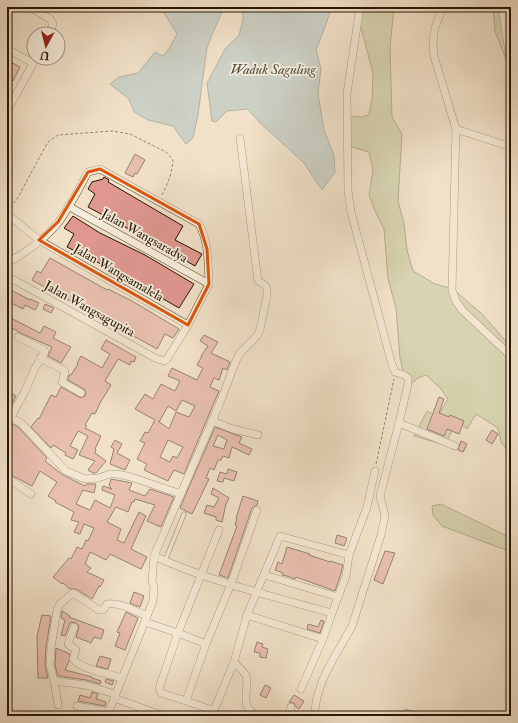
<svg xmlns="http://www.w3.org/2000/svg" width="518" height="723" viewBox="0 0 518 723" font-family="'IM FELL Double Pica',serif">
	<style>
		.green { fill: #bac396; stroke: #706c4e }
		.water { fill: #9fbbc0; stroke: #6f7975 }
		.building { fill: #df9790; stroke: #261605; fill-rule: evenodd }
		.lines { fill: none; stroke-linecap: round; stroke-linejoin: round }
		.lane-casing { stroke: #594936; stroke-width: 5 }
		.street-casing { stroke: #594936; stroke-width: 8 }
		.path { stroke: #261605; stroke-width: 1; stroke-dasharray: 3 2; stroke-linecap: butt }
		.lane { stroke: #f6ecdb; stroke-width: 3.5 }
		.street { stroke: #f6ecdb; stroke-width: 7 }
		.marked { fill: none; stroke: #de560c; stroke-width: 3; stroke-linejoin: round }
		.labels { text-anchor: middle; stroke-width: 3.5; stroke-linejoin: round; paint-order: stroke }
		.street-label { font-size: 13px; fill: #261605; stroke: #f6ecdb }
		.water-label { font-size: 14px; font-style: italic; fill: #505046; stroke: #f6ecdb }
	</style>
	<rect width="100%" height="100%" fill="#f1e1c8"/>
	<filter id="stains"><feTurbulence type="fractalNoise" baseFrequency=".005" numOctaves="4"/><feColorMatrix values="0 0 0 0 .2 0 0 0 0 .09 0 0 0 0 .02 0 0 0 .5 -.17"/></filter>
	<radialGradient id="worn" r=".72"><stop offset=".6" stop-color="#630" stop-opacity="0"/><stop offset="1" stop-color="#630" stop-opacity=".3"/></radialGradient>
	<g class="green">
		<polygon points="362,7 394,7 390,48 392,117 402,134 398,201 404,224 407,250 413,271 435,284 453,289 482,314 511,347 511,455 501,442 498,428 476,414 467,429 457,421 445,445 414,436 427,411 438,416 448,399 441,389 426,375 418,378 412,383 404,375 400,358 396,308 388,279 384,229 375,211 369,195 373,170 369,152 349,146 350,116 361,117 369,115 372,98 373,73 360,24"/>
		<polygon points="493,7 511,7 511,72 495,31"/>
		<polygon points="441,504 511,538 511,552 442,526 433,515 432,506"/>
		<polygon points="405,709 417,712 423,716 398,716"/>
	</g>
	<g class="water">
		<polygon points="155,7 224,7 207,47 198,115 193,138 186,144 173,126 148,120 134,112 129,99 110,84 119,77 138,73 155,52 163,56 168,50 177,34 164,13"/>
		<polygon points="243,7 332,7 325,27 316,50 321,69 318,94 324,130 334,155 335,172 322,190 303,162 260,123 248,109 227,111 216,122 212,121 207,83 225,49 239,35 243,20"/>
	</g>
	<g class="building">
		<polygon points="7,60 20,67 13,81 7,77"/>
		<polygon points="135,154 145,160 137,174 135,173 133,177 125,173"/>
		<polygon points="104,177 109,180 108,182 183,226 175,240 202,254 195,266 151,241 88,207 95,194 88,189 92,182 103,179"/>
		<polygon points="73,216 100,233 145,255 194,284 179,308 115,271 67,247 74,234 64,228"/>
		<polygon points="50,258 107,290 108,289 132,301 179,329 173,338 165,334 157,349 32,280 37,271 41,273"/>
		<polygon points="7,288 30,300 30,299 39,303 35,310 25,305 23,309 7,301"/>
		<polygon points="45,304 54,308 51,313 43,309"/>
		<polygon points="7,316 40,333 44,326 56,332 53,338 71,347 61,363 48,356 52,347 18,332 18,331 7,326"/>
		<path d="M204,335L218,342L211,353L230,362L227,370L223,368L219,380L214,378L210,387L219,391L184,474L174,470L168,481L144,470L147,464L137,459L145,443L140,441L145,432L148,433L155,420L135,409L145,394L153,399L161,384L175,391L180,381L168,376L172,368L197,380L203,368L197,365L202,356H201L208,346L200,341ZM182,400L195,406L189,417L176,412L169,429L158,421L159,422L168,406L176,411ZM168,440L183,447L177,458L173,456L170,462L160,457Z"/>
		<polygon points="106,340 136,357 134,362 131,361 130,365 118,359 105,381 111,385 100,403 95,414 92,413 85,425 87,426 85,428 101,436 95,449 96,449 95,453 106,461 96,473 93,473 88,470 95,461 79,455 88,436 78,431 70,446 78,450 73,459 65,455 66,453 53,445 51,448 31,427 38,418 39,419 51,395 56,397 61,387 79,397 81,398 85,396 86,393 84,389 68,380 69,375 71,375 78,364 77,363 81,356 102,368 110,354 101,349"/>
		<polygon points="7,391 16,396 8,411 7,411"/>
		<polygon points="439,397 444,399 439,413 449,417 450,415 464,421 459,434 447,429 444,436 427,429"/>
		<polygon points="13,424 18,427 47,458 45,461 63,475 85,486 86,484 96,484 94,493 83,490 76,504 90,510 95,500 110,508 115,495 102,490 103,486 112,489 109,486 111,479 132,483 129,490 145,496 150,489 174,497 161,527 147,521 155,505 135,499 134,502 132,502 128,512 116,507 107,522 121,529 117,540 124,543 139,512 146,516 131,549 147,557 141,569 110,554 106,560 90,552 85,564 91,568 87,572 104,580 100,587 99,586 92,599 76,589 70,589 63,583 62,584 53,577 69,558 71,559 77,547 82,549 86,540 88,541 94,528 84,524 80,534 74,532 79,522 71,520 74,512 55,502 56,501 48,496 57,482 40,471 32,486 7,473 7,429 10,428"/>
		<path d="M215,427L242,437L239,443L252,449L249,455L232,447L229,458L223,456L221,460H218L214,470L210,468L206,478L209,479L192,514L180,508ZM218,435L227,440L224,449L213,446Z"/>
		<polygon points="492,430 498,434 492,444 486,440"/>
		<polygon points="115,440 122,444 117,453 130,460 125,470 110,464 114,449 111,447"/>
		<polygon points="461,441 467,444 463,452 458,450"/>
		<polygon points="228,469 237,472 234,481 224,478 223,482 217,481 220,472 227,474"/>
		<polygon points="213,488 229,498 226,504 222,522 216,520 216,517 204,513 207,505 214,507 219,498 211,494"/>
		<polygon points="243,496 258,501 257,505 252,508 228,578 219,575 237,526 235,525 237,518 236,518"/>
		<polygon points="337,535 347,538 344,546 335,543"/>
		<polygon points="287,547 310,554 309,555 330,562 330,561 343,565 341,573 335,591 296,577 295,579 287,576 282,575 283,573 275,570 278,562 282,564"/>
		<polygon points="385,551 395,553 383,584 374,580"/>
		<polygon points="134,592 144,596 140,607 130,603"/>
		<polygon points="62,611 70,616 69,617 104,630 101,639 94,637 91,643 76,637 79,626 75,622 70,623 65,636 61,635 65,620 61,618"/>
		<polygon points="126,612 138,618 125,650 115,646 120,633 117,632"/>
		<polygon points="42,615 51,616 46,647 45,665 48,678 38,678 37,636"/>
		<polygon points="321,620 324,621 320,633 307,629 308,624 318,627"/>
		<polygon points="257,642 263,644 262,647 268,649 266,658 260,657 260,653 254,652"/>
		<polygon points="56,648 70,654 69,661 65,670 92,677 92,678 101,681 100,684 86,680 58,676 55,665"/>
		<polygon points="100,656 111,659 108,669 96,666"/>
		<polygon points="106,679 114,681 112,685 105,682"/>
		<polygon points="265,685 271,688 266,698 260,695"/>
		<polygon points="92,692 98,694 96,699 106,702 105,706 78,701 80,695 90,698"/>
		<polygon points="294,695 304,701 299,709 296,707 294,703 289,702"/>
	</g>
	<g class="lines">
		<defs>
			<polyline id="lane" points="165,561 184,514"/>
			<g id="street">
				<polyline points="30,7 50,19 53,24 49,34"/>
				<path d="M444,7C435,22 431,38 434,56L456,129L452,290L456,301L462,310L511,356"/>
				<polyline points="502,7 509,52 511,60"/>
				<polyline points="7,49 33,63"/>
				<polyline points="7,111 36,58"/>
				<polyline points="456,129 511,147"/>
				<polyline points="68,206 209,284"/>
				<polyline points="7,214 39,240 188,325"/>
				<path d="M7,263C25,253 45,239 58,223C70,207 79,189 88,172L100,169L199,224C209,243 208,263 209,284"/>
				<polyline points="7,276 155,358 164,361 167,359 188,325 209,284"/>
				<polyline points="40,358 64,370 65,372 62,382 81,393"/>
				<polyline points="7,416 21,423 66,471 85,479 98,478 110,474 117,474 131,477 181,494"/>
				<polyline points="212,421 233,429 258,435"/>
				<polyline points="399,423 455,446"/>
				<polyline points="7,424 25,391 35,368 45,352 44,350 18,337"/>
				<polyline points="7,478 31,494"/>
				<path d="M154,556C211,582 272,596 332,613L346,576L349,555L367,507L375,471"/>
				<polyline points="265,575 338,597"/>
				<polyline points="247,615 323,639 332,613"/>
				<polyline points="145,622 178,633 206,644 231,584 257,510"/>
				<path d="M74,627L68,644L76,650L73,659C80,669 110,674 122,678"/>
				<polyline points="206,644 186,701 212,710 215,708 234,662 247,615 280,536 349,555"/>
				<path d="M234,662L246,675C250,691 238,705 257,716"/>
				<polyline points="54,681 58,705"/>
				<polyline points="301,689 323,639"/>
				<path d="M115,694L85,685L54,681L50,665L51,648L57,610L60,604L73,593L99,610H103L107,604C120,602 135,611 147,616"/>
				<polyline points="114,698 164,716"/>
				<polyline points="186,701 161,693 159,688 178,633 219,530"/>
				<polyline points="77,706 109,712"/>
				<polyline points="107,716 153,601 154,587 152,581 154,556 220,403 235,363 240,353 256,337 260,330 267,295 267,289 265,285 258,281 240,138"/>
				<polyline points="289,716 291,707"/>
				<polyline points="314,716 317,697 323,679 331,663 352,626 381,535 385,516 380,496 399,423 408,384 408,378 404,375 395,372 391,361 351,212 348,191 347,93 360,7"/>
			</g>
		</defs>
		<use href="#lane" class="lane-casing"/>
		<use href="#street" class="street-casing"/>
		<g class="path">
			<path d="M10,207L17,199L48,142L58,135L112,131L130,134L166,152L173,160C172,173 168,184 162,195"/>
			<polyline points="376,464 394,379"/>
		</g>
		<use href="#lane" class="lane"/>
		<use href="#street" class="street"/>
	</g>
	<path d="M0 0H518V723H0ZM100,169L199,224L207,249L209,284L188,325L39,240L58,222L88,172Z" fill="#f1e1c8" fill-opacity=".55" fill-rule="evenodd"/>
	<path class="marked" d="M100,169L199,224L207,249L209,284L188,325L39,240L58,222L88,172Z"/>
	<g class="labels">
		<g class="street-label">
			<text transform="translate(145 235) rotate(29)" y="5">Jalan Wangsaradya</text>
			<text transform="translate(119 272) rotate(30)" y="5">Jalan Wangsamalela</text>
			<text transform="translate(90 308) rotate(29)" y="5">Jalan Wangsagupita</text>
		</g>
		<g class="water-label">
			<text x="273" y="74">Waduk Saguling</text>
		</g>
	</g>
	<rect width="518" height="723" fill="none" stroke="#f1e1c8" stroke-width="24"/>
	<rect x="8" y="8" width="502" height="707" fill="none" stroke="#261605" stroke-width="2"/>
	<rect x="12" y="12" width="494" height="699" fill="none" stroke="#261605"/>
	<g transform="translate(46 46) rotate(187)"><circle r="19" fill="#f6ecdb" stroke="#a39685"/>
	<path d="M0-3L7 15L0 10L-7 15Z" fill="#8f2418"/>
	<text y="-6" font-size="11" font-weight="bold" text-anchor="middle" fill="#261605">U</text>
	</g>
	<rect width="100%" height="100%" filter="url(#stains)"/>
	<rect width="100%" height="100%" fill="url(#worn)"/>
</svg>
